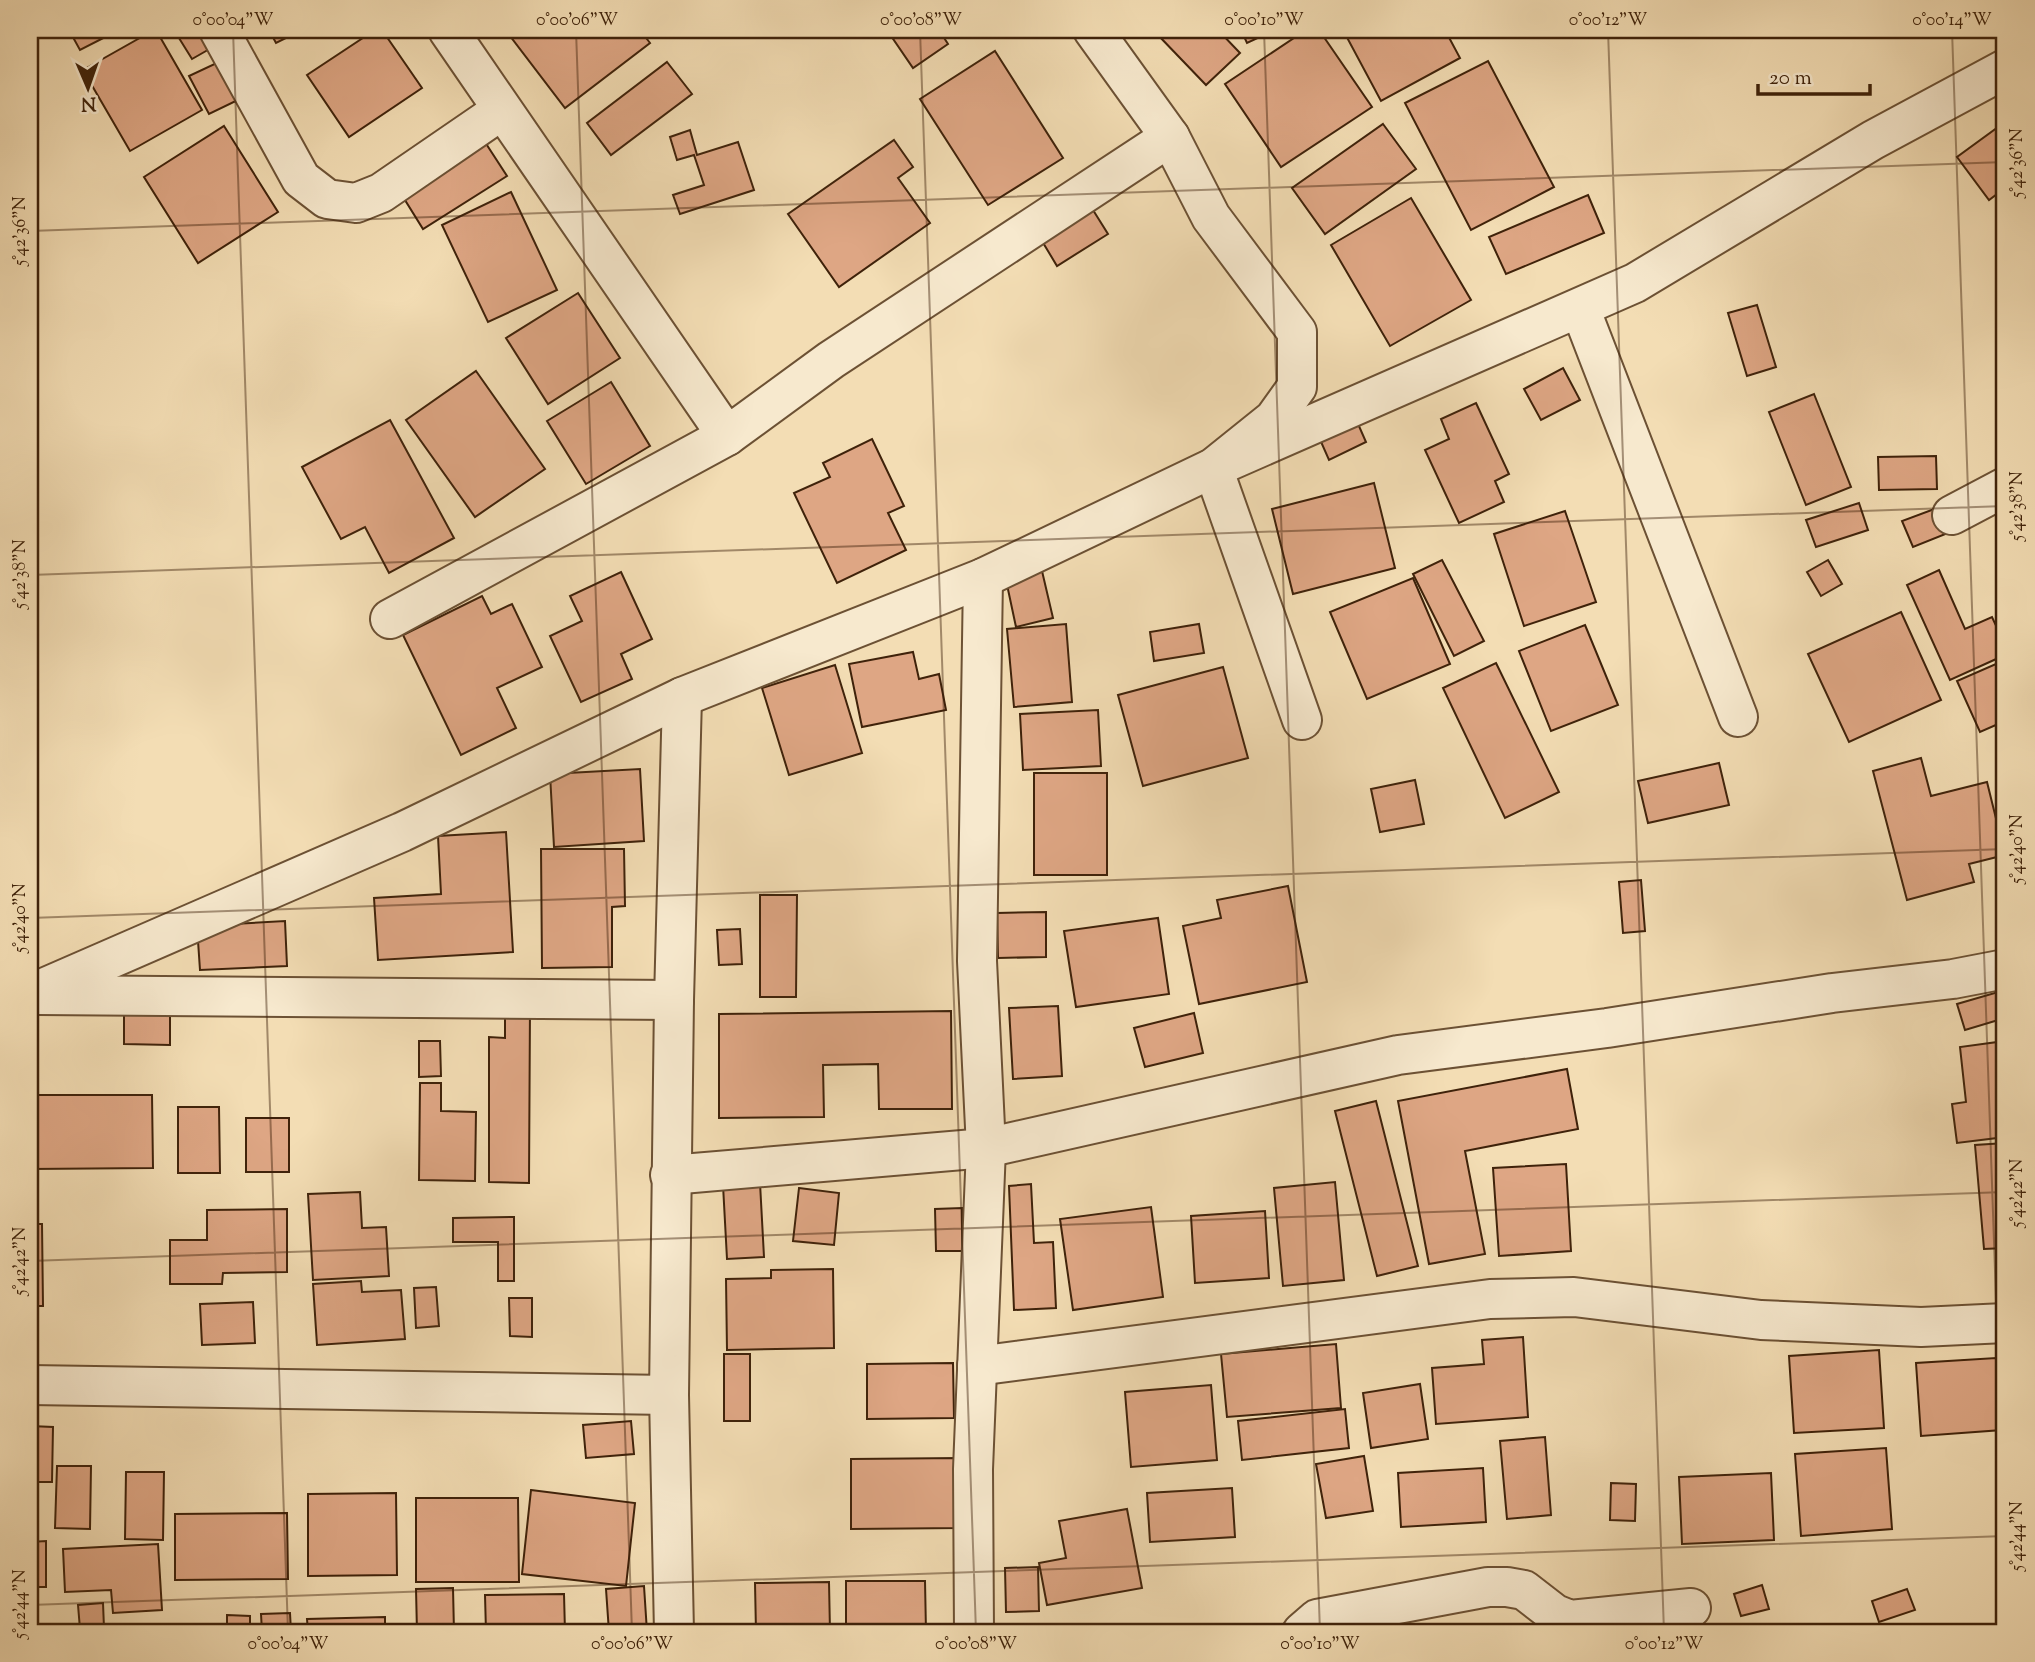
<svg xmlns="http://www.w3.org/2000/svg" width="2035" height="1662" viewBox="0 0 2035 1662" font-family="'Sorts Mill Goudy',serif">
	<style>
		.building { fill: #dea684; stroke: #3f220a; stroke-width: 2 }
		.lines { fill: none; stroke-linecap: round; stroke-linejoin: round }
		.minor-casing { stroke: #6c5134; stroke-width: 42 }
		.minor { stroke: #f7e9ce; stroke-width: 38 }
		.ticks { fill: none; stroke: #3f220a; stroke-width: 2; stroke-opacity: 0.45 }
		.neatline { fill: none; stroke: #3f220a; stroke-width: 2.5 }
		.ticks-label { font-size: 18px; text-anchor: middle; fill: #3f220a }
	</style>
	<rect width="100%" height="100%" fill="#f3ddb4"/>
	<filter id="stains"><feTurbulence type="fractalNoise" baseFrequency=".00286" numOctaves="4"/><feColorMatrix values="0 0 0 0 .2 0 0 0 0 .09 0 0 0 0 .02 0 0 0 .5 -.17"/></filter>
	<radialGradient id="worn" r=".72"><stop offset=".6" stop-color="#630" stop-opacity="0"/><stop offset="1" stop-color="#630" stop-opacity=".3"/></radialGradient>
	<g class="building">
		<polygon points="69,30 119,30 80,50"/>
		<polygon points="154,30 156,30 202,110 130,151 83,70"/>
		<polygon points="174,30 203,30 213,47 192,59"/>
		<polygon points="269,30 302,30 276,43"/>
		<polygon points="375,30 382,30 422,88 349,137 307,75"/>
		<polygon points="510,30 640,30 650,43 565,108 507,32"/>
		<polygon points="887,30 939,30 948,44 913,68"/>
		<polygon points="1162,30 1218,30 1240,53 1206,85 1157,34"/>
		<polygon points="1241,30 1275,30 1247,43"/>
		<polygon points="1306,30 1319,30 1372,107 1281,167 1225,84"/>
		<polygon points="1343,30 1445,30 1460,58 1381,101"/>
		<polygon points="995,51 1063,158 988,205 920,99"/>
		<polygon points="223,60 242,98 209,114 189,76"/>
		<polygon points="1488,61 1554,187 1471,230 1405,103"/>
		<polygon points="667,62 692,94 611,155 587,123"/>
		<polygon points="2005,122 2005,188 1989,200 1957,157"/>
		<polygon points="1383,124 1416,169 1325,234 1292,188"/>
		<polygon points="224,126 278,212 198,263 144,177"/>
		<polygon points="690,130 697,155 738,142 754,190 680,214 673,195 704,185 694,155 677,160 670,137"/>
		<polygon points="483,139 507,176 423,229 400,192"/>
		<polygon points="894,140 913,167 898,178 930,223 839,287 788,214"/>
		<polygon points="511,192 557,290 488,322 442,225"/>
		<polygon points="1588,195 1604,233 1506,274 1489,237"/>
		<polygon points="1411,198 1471,300 1390,346 1331,245"/>
		<polygon points="1093,210 1108,234 1057,266 1042,241"/>
		<polygon points="578,293 620,358 548,404 506,338"/>
		<polygon points="1757,305 1776,367 1747,376 1728,313"/>
		<polygon points="1563,368 1580,400 1541,420 1524,389"/>
		<polygon points="476,371 545,469 475,517 406,420"/>
		<polygon points="611,382 650,446 586,484 547,421"/>
		<polygon points="1814,394 1851,487 1806,505 1769,412"/>
		<polygon points="1476,403 1509,474 1495,481 1504,502 1459,523 1425,450 1449,439 1441,419"/>
		<polygon points="1355,417 1366,442 1329,460 1318,435"/>
		<polygon points="390,420 454,538 389,573 365,527 341,539 302,467"/>
		<polygon points="872,439 904,506 888,513 906,550 837,583 794,493 830,477 823,463"/>
		<polygon points="1936,456 1937,489 1879,490 1878,457"/>
		<polygon points="1374,483 1395,568 1293,594 1272,509"/>
		<polygon points="1859,503 1868,530 1816,547 1806,520"/>
		<polygon points="1937,508 1948,533 1913,547 1902,521"/>
		<polygon points="1565,511 1596,602 1524,626 1494,534"/>
		<polygon points="1442,560 1484,641 1454,656 1413,574"/>
		<polygon points="1828,560 1842,584 1821,596 1807,572"/>
		<polygon points="1939,570 1965,629 1992,617 2005,645 2005,655 1950,680 1907,585"/>
		<polygon points="1042,571 1053,618 1016,627 1006,580"/>
		<polygon points="621,572 652,639 621,654 632,679 581,702 550,636 582,621 570,596"/>
		<polygon points="1413,578 1450,664 1367,699 1330,612"/>
		<polygon points="482,596 491,614 512,604 542,667 497,688 516,728 461,755 403,635"/>
		<polygon points="1901,612 1941,700 1849,742 1808,654"/>
		<polygon points="1066,624 1072,702 1014,707 1007,629"/>
		<polygon points="1199,624 1204,653 1154,661 1150,632"/>
		<polygon points="1585,625 1618,705 1551,731 1519,651"/>
		<polygon points="913,652 919,679 939,674 946,710 862,727 849,664"/>
		<polygon points="2005,660 2005,721 1980,732 1957,681"/>
		<polygon points="1496,663 1559,792 1505,818 1443,688"/>
		<polygon points="835,665 862,753 789,775 762,688"/>
		<polygon points="1223,667 1248,758 1143,786 1118,695"/>
		<polygon points="1098,710 1101,766 1023,770 1020,714"/>
		<polygon points="1921,758 1931,796 1987,782 2005,855 1969,864 1974,882 1907,900 1873,771"/>
		<polygon points="2005,758 2005,799 1999,759"/>
		<polygon points="1719,763 1729,805 1648,823 1638,781"/>
		<polygon points="640,769 644,841 554,847 550,774"/>
		<rect x="1034" y="773" width="73" height="102"/>
		<polygon points="1415,780 1424,824 1380,832 1371,789"/>
		<polygon points="506,832 513,952 378,960 374,898 441,894 438,836"/>
		<polygon points="541,849 624,849 625,906 612,907 612,967 542,968"/>
		<polygon points="1641,880 1645,931 1623,933 1619,882"/>
		<polygon points="1288,886 1307,982 1199,1004 1183,926 1221,918 1217,900"/>
		<polygon points="760,895 797,895 796,997 760,997"/>
		<polygon points="1046,912 1046,957 998,958 997,913"/>
		<polygon points="1158,918 1169,994 1076,1007 1064,931"/>
		<polygon points="285,921 287,966 200,970 197,926"/>
		<polygon points="740,929 742,964 719,965 717,930"/>
		<polygon points="2005,990 2005,1018 1965,1030 1957,1004"/>
		<polygon points="505,1004 530,1005 529,1183 489,1182 489,1037 505,1038"/>
		<polygon points="1058,1006 1062,1076 1013,1079 1009,1008"/>
		<polygon points="951,1011 952,1109 879,1109 878,1064 823,1065 824,1117 719,1118 719,1014"/>
		<polygon points="1194,1013 1203,1053 1145,1067 1134,1028"/>
		<polygon points="124,1015 170,1015 170,1045 124,1044"/>
		<polygon points="419,1041 440,1041 441,1076 419,1077"/>
		<polygon points="2005,1041 2005,1137 1957,1143 1952,1104 1966,1102 1960,1047"/>
		<polygon points="1567,1069 1578,1129 1465,1151 1485,1254 1429,1264 1398,1101"/>
		<polygon points="420,1083 441,1083 441,1111 476,1112 475,1181 419,1180"/>
		<polygon points="30,1095 152,1095 153,1168 30,1169"/>
		<polygon points="1376,1101 1418,1266 1377,1276 1335,1111"/>
		<polygon points="178,1107 219,1107 220,1173 178,1173"/>
		<rect x="246" y="1118" width="43" height="54"/>
		<polygon points="2005,1143 2005,1248 1984,1249 1975,1145"/>
		<polygon points="1566,1164 1571,1251 1499,1256 1493,1168"/>
		<polygon points="1335,1182 1344,1280 1283,1286 1274,1188"/>
		<polygon points="760,1183 764,1257 727,1259 723,1185"/>
		<polygon points="1031,1184 1034,1243 1053,1242 1056,1308 1014,1310 1009,1186"/>
		<polygon points="799,1188 839,1193 834,1245 793,1241"/>
		<polygon points="360,1192 362,1228 386,1227 389,1276 313,1280 308,1194"/>
		<polygon points="1151,1207 1163,1297 1073,1310 1060,1219"/>
		<polygon points="962,1208 962,1251 936,1251 935,1209"/>
		<polygon points="287,1209 287,1272 223,1273 222,1284 170,1284 170,1240 207,1240 207,1210"/>
		<polygon points="1265,1211 1269,1278 1195,1283 1191,1216"/>
		<polygon points="514,1217 514,1281 498,1281 498,1242 453,1242 453,1218"/>
		<polygon points="30,1224 42,1224 43,1306 30,1306"/>
		<polygon points="833,1269 834,1348 727,1350 726,1279 771,1278 771,1270"/>
		<polygon points="361,1281 362,1292 401,1290 405,1339 317,1345 313,1284"/>
		<polygon points="436,1287 439,1326 416,1328 414,1288"/>
		<polygon points="509,1298 532,1298 532,1337 510,1336"/>
		<polygon points="253,1302 255,1343 202,1345 200,1304"/>
		<polygon points="1523,1337 1528,1417 1436,1424 1432,1368 1484,1364 1482,1340"/>
		<polygon points="1336,1344 1341,1408 1227,1417 1221,1354"/>
		<polygon points="1879,1350 1884,1428 1794,1433 1789,1356"/>
		<rect x="724" y="1354" width="26" height="67"/>
		<polygon points="1996,1358 2002,1430 1921,1436 1916,1363"/>
		<polygon points="953,1363 954,1418 867,1419 867,1364"/>
		<polygon points="1420,1384 1428,1439 1371,1448 1363,1393"/>
		<polygon points="1211,1385 1217,1460 1131,1467 1125,1392"/>
		<polygon points="1345,1409 1349,1448 1242,1460 1238,1421"/>
		<polygon points="631,1421 634,1454 586,1458 583,1425"/>
		<polygon points="30,1426 53,1427 52,1482 30,1482"/>
		<polygon points="1545,1437 1551,1515 1507,1519 1500,1441"/>
		<polygon points="1886,1448 1892,1529 1801,1536 1795,1454"/>
		<polygon points="1364,1456 1373,1511 1326,1518 1316,1464"/>
		<polygon points="961,1458 961,1528 851,1529 851,1459"/>
		<polygon points="57,1466 91,1466 90,1529 55,1528"/>
		<polygon points="1483,1468 1486,1522 1401,1527 1398,1473"/>
		<polygon points="126,1472 164,1472 163,1540 125,1539"/>
		<polygon points="1771,1473 1774,1540 1682,1544 1679,1477"/>
		<polygon points="1611,1483 1636,1484 1635,1521 1610,1520"/>
		<polygon points="1232,1488 1235,1537 1150,1542 1147,1493"/>
		<polygon points="531,1490 635,1503 626,1586 522,1574"/>
		<polygon points="396,1493 397,1575 308,1576 308,1494"/>
		<polygon points="416,1498 518,1498 519,1582 416,1582"/>
		<polygon points="1127,1509 1142,1588 1047,1605 1039,1563 1066,1558 1059,1521"/>
		<polygon points="287,1513 288,1579 175,1580 175,1514"/>
		<polygon points="46,1541 46,1587 30,1587 30,1542"/>
		<polygon points="158,1544 162,1610 113,1613 111,1590 65,1592 63,1549"/>
		<polygon points="1038,1567 1039,1611 1006,1612 1005,1568"/>
		<polygon points="846,1581 925,1581 926,1632 846,1632"/>
		<polygon points="829,1582 830,1632 756,1632 755,1583"/>
		<polygon points="1762,1585 1769,1609 1741,1616 1734,1594"/>
		<polygon points="644,1586 647,1632 609,1632 606,1589"/>
		<polygon points="453,1588 454,1632 417,1632 416,1589"/>
		<polygon points="1907,1589 1915,1610 1879,1622 1872,1601"/>
		<polygon points="564,1594 565,1632 486,1632 485,1595"/>
		<polygon points="103,1603 104,1628 80,1629 78,1605"/>
		<polygon points="290,1613 291,1632 262,1632 261,1614"/>
		<polygon points="227,1615 250,1616 250,1632 227,1632"/>
		<polygon points="385,1617 385,1632 308,1632 307,1619"/>
		<rect x="1827" y="1626" width="36" height="6"/>
	</g>
	<g class="lines">
		<defs>
			<g id="minor">
				<polyline points="219,30 301,179 327,199 356,203 381,193 502,110"/>
				<polyline points="448,30 727,436 831,360 1170,137"/>
				<polyline points="1580,308 1738,717"/>
				<polyline points="1952,515 2005,487"/>
				<polyline points="390,619 727,436"/>
				<polyline points="1302,720 1213,468 1635,283 1873,140 2005,69"/>
				<polyline points="30,994 402,832 682,697 983,578 1213,468 1274,419 1297,387 1297,332 1211,217 1170,137 1093,30"/>
				<polyline points="39,995 674,1000"/>
				<polyline points="670,1175 986,1148 1398,1055 1607,1028 1832,993 1953,979 2005,969"/>
				<polyline points="977,1366 1490,1299 1574,1297 1761,1320 1921,1327 2005,1323"/>
				<polyline points="30,1385 669,1395 674,1000 682,697"/>
				<polyline points="669,1395 674,1632"/>
				<polyline points="974,1632 973,1469 986,1148 977,961 983,578"/>
				<polyline points="1302,1632 1317,1619 1488,1587 1507,1587 1524,1590 1555,1614 1570,1620 1691,1608"/>
			</g>
		</defs>
		<use href="#minor" class="minor-casing"/>
		<use href="#minor" class="minor"/>
	</g>
	<path class="ticks" d="M233,30L288,1632M576,30L632,1632M920,30L976,1632M1264,30L1320,1632M1608,30L1664,1632M1952,30L2005,1559M30,231L2005,162M30,575L2005,506M30,918L2005,849M30,1261L2005,1192M30,1605L2005,1536"/>
	<rect width="2035" height="1662" fill="none" stroke="#f3ddb4" stroke-width="77"/>
	<g transform="translate(88 88) rotate(178)" stroke="#f7e9ce" stroke-width="5" paint-order="stroke">
	<path d="M0-5L12 26L0 18L-12 26Z" fill="#3f220a"/>
	<text y="-10" font-size="19" font-weight="bold" text-anchor="middle" fill="#3f220a">N</text>
	</g>
	<path d="M1758 84v10h112v-10" fill="none" stroke="#3f220a" stroke-width="3.5"/>
	<text x="1769" y="84" font-size="21" fill="#3f220a" stroke="#f7e9ce" stroke-width="5" paint-order="stroke">20 m</text>
	<rect x="38" y="38" width="1958" height="1586" class="neatline"/>
	<g class="ticks-label">
		<text x="233" y="25">0°00'04"W</text>
		<text x="577" y="25">0°00'06"W</text>
		<text x="921" y="25">0°00'08"W</text>
		<text x="1264" y="25">0°00'10"W</text>
		<text x="1608" y="25">0°00'12"W</text>
		<text x="1952" y="25">0°00'14"W</text>
		<text transform="translate(2016 163) rotate(-90)" y="6">5°42'36"N</text>
		<text transform="translate(19 231) rotate(-90)" y="6">5°42'36"N</text>
		<text transform="translate(2016 506) rotate(-90)" y="6">5°42'38"N</text>
		<text transform="translate(19 574) rotate(-90)" y="6">5°42'38"N</text>
		<text transform="translate(2016 849) rotate(-90)" y="6">5°42'40"N</text>
		<text transform="translate(19 918) rotate(-90)" y="6">5°42'40"N</text>
		<text transform="translate(2016 1193) rotate(-90)" y="6">5°42'42"N</text>
		<text transform="translate(19 1261) rotate(-90)" y="6">5°42'42"N</text>
		<text transform="translate(2016 1536) rotate(-90)" y="6">5°42'44"N</text>
		<text transform="translate(19 1604) rotate(-90)" y="6">5°42'44"N</text>
		<text x="288" y="1649">0°00'04"W</text>
		<text x="632" y="1649">0°00'06"W</text>
		<text x="976" y="1649">0°00'08"W</text>
		<text x="1320" y="1649">0°00'10"W</text>
		<text x="1664" y="1649">0°00'12"W</text>
	</g>
	<rect width="100%" height="100%" filter="url(#stains)"/>
	<rect width="100%" height="100%" fill="url(#worn)"/>
</svg>
